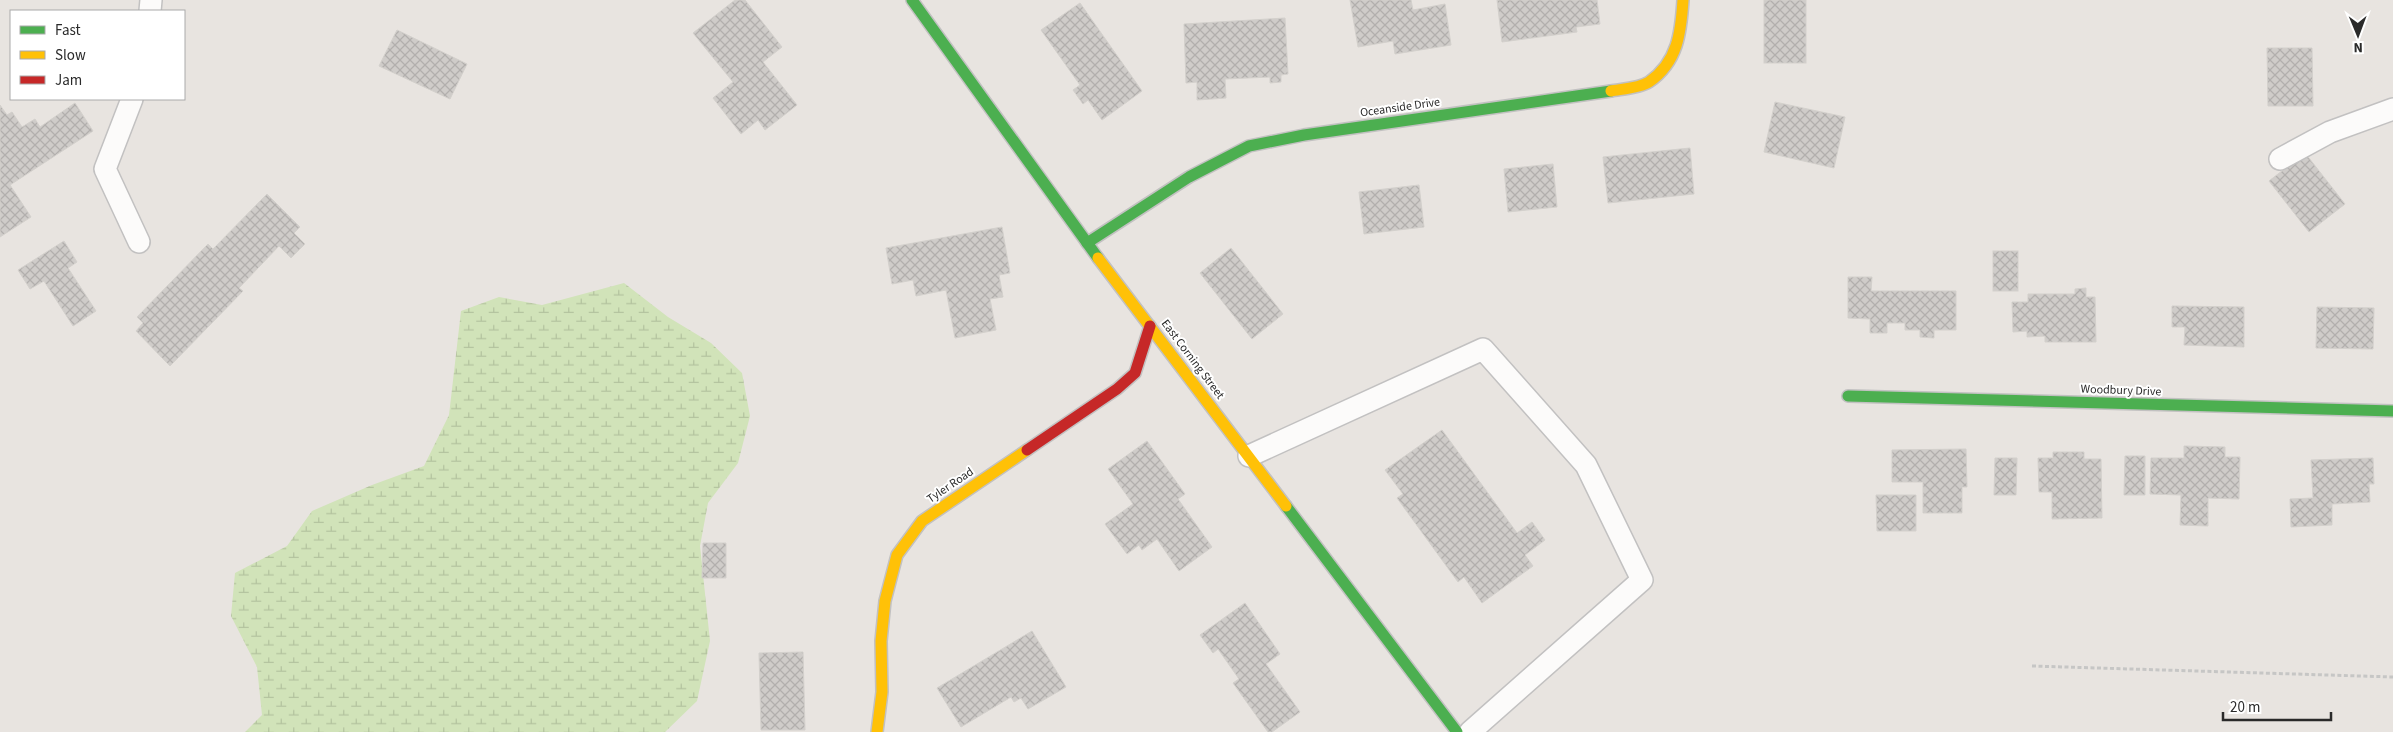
<svg xmlns="http://www.w3.org/2000/svg" width="2393" height="732" viewBox="0 0 2393 732" font-family="'Source Sans 3',sans-serif">
	<style>
		.wetland { fill: url(#wetland-marsh) }
		.building { fill: url(#building-cross-hatch); stroke: #d3d0cc }
		.lines { fill: none; stroke-linecap: round; stroke-linejoin: round }
		.lane-casing { stroke: #c2c1c1; stroke-width: 24 }
		.fast-casing { stroke: #c2c1c1; stroke-width: 14 }
		.slow-casing { stroke: #c2c1c1; stroke-width: 14 }
		.jam-casing { stroke: #c2c1c1; stroke-width: 14 }
		.path { stroke: #c6c6c5; stroke-width: 3; stroke-dasharray: 4 2.5; stroke-linecap: butt }
		.lane { stroke: #fcfbfa; stroke-width: 21 }
		.fast { stroke: #4caf50; stroke-width: 11 }
		.slow { stroke: #ffc107; stroke-width: 11 }
		.jam { stroke: #c62828; stroke-width: 11 }
		.labels { text-anchor: middle; stroke-width: 4; stroke-linejoin: round; paint-order: stroke }
		.street-label { font-size: 12px; fill: #2a2a2a; stroke: #fff }
	</style>
	<defs>
		<pattern id="wetland-marsh" width="20" height="14" patternUnits="userSpaceOnUse" patternTransform="scale(1.25)"><rect width="20" height="14" fill="#d1e3b9"/><path d="M1 5h8M5 5V1M11 12h8M15 12V8" fill="none" stroke="#b4c39f"/></pattern>
		<pattern id="building-cross-hatch" width="8" height="8" patternUnits="userSpaceOnUse" patternTransform="scale(1.25)"><rect width="8" height="8" fill="#cfccc9"/><path d="M0 0l8 8M0 8l8-8" fill="none" stroke="#b2afad"/></pattern>
	</defs>
	<rect width="100%" height="100%" fill="#e8e4e0"/>
	<polygon class="wetland" points="624,283 668,317 711,343 742,373 750,416 738,463 708,503 700,546 710,641 697,701 665,732 245,732 262,715 257,667 231,616 235,573 287,546 312,511 372,485 424,466 449,415 461,311 499,297 542,305"/>
	<g class="building">
		<polygon points="735,0 745,0 782,47 763,62 797,105 765,130 758,120 741,134 713,98 733,82 693,33"/>
		<polygon points="1350,0 1411,0 1413,10 1445,4 1451,45 1395,54 1393,41 1358,47"/>
		<polygon points="1497,0 1597,0 1600,24 1576,27 1577,32 1502,42"/>
		<rect x="1764" y="0" width="42" height="63"/>
		<polygon points="1080,3 1142,91 1102,120 1088,100 1083,104 1073,90 1080,85 1041,30"/>
		<polygon points="1285,18 1288,74 1281,75 1281,82 1270,83 1270,77 1225,79 1226,98 1197,100 1197,82 1186,83 1184,24"/>
		<polygon points="397,30 467,64 450,99 379,66"/>
		<polygon points="2267,48 2312,48 2313,106 2268,106"/>
		<polygon points="1775,102 1845,117 1834,168 1764,152"/>
		<polygon points="75,103 93,131 10,185 31,217 0,237 0,105 7,115 12,112 22,127 35,119 40,127"/>
		<polygon points="1690,148 1694,194 1608,203 1603,157"/>
		<polygon points="2305,153 2345,204 2309,232 2269,181"/>
		<polygon points="1553,164 1557,207 1508,212 1504,169"/>
		<polygon points="1419,185 1424,227 1364,234 1359,192"/>
		<polygon points="267,194 300,227 294,233 305,244 291,258 279,246 239,288 243,291 170,366 136,331 143,323 137,317 208,244 213,249"/>
		<polygon points="1002,227 1010,273 999,275 1003,297 990,299 996,330 955,338 946,290 916,296 913,280 892,284 886,248"/>
		<polygon points="64,241 77,262 68,268 96,311 73,326 44,281 30,289 18,270"/>
		<polygon points="1231,248 1283,314 1252,339 1200,273"/>
		<rect x="1993" y="251" width="25" height="40"/>
		<polygon points="1848,277 1872,277 1871,291 1956,291 1956,330 1934,330 1934,338 1920,337 1920,330 1905,330 1905,323 1887,323 1887,333 1870,333 1870,319 1848,318"/>
		<polygon points="2086,288 2086,297 2095,297 2096,342 2045,342 2045,336 2027,337 2027,331 2013,332 2012,302 2028,302 2028,294 2075,294 2075,289"/>
		<polygon points="2172,306 2244,307 2244,347 2184,345 2185,327 2172,327"/>
		<polygon points="2317,307 2374,308 2373,349 2316,348"/>
		<polygon points="1442,430 1517,533 1532,522 1545,540 1525,555 1533,566 1482,603 1464,577 1458,582 1397,498 1403,494 1385,470"/>
		<polygon points="1147,441 1185,494 1178,499 1212,547 1179,571 1157,539 1142,550 1139,545 1127,554 1105,524 1133,504 1108,469"/>
		<polygon points="2184,446 2225,447 2225,457 2240,457 2239,499 2208,498 2208,526 2180,525 2181,495 2150,494 2151,458 2184,458"/>
		<polygon points="1966,449 1967,487 1962,487 1962,513 1923,513 1923,482 1892,482 1892,450"/>
		<polygon points="2053,452 2084,452 2084,459 2101,459 2102,518 2052,519 2052,492 2039,492 2038,458 2053,458"/>
		<polygon points="2125,456 2145,456 2145,495 2124,495"/>
		<polygon points="1995,458 2017,458 2016,495 1994,495"/>
		<polygon points="2373,458 2374,484 2369,484 2370,502 2332,504 2332,525 2291,527 2290,499 2313,498 2311,460"/>
		<polygon points="1876,495 1916,495 1916,531 1877,531"/>
		<polygon points="703,543 726,543 726,578 702,578"/>
		<polygon points="1245,603 1280,654 1266,664 1300,712 1272,732 1268,732 1233,683 1239,679 1218,649 1213,653 1200,635"/>
		<polygon points="1032,631 1066,687 1028,709 1021,698 1014,702 1011,697 961,727 937,688"/>
		<polygon points="803,652 805,730 761,730 759,653"/>
	</g>
	<g class="lines">
		<defs>
			<g id="lane">
				<polyline points="150,11 151,0"/>
				<polyline points="132,99 105,169 139,242"/>
				<polyline points="2280,159 2330,132 2393,109"/>
				<polyline points="1249,456 1483,349 1586,465 1642,580 1470,732"/>
			</g>
			<g id="fast">
				<polyline points="912,0 1098,258"/>
				<polyline points="1087,243 1189,177 1249,146 1304,135 1611,91"/>
				<polyline points="1848,396 2393,411"/>
				<polyline points="1286,506 1457,732"/>
			</g>
			<g id="slow">
				<path d="M1611,91C1622,89 1640,88 1649,82C1678,62 1681,32 1683,0"/>
				<polyline points="1098,258 1286,506"/>
				<polyline points="877,732 882,692 881,641 885,601 897,555 922,521 1027,450"/>
			</g>
			<polyline id="jam" points="1027,450 1117,389 1135,373 1150,326"/>
		</defs>
		<use href="#lane" class="lane-casing"/>
		<use href="#fast" class="fast-casing"/>
		<use href="#slow" class="slow-casing"/>
		<use href="#jam" class="jam-casing"/>
		<polyline class="path" points="2032,666 2393,677"/>
		<use href="#lane" class="lane"/>
		<use href="#fast" class="fast"/>
		<use href="#slow" class="slow"/>
		<use href="#jam" class="jam"/>
	</g>
	<g class="labels">
		<g class="street-label">
			<text transform="translate(1400 107) rotate(-8)" y="4">Oceanside Drive</text>
			<text transform="translate(1193 359) rotate(53)" y="4">East Corning Street</text>
			<text transform="translate(2121 390) rotate(2)" y="4">Woodbury Drive</text>
			<text transform="translate(950 485) rotate(-34)" y="4">Tyler Road</text>
		</g>
	</g>
	<rect x="10" y="10" width="175" height="90" fill="#ffffff" stroke="#aaaaaa"/>
	<rect x="20" y="26" width="25" height="8" fill="#4caf50" stroke="#aaaaaa"/>
	<text x="55" y="35" font-size="15" fill="#2a2a2a">Fast</text>
	<rect x="20" y="51" width="25" height="8" fill="#ffc107" stroke="#aaaaaa"/>
	<text x="55" y="60" font-size="15" fill="#2a2a2a">Slow</text>
	<rect x="20" y="76" width="25" height="8" fill="#c62828" stroke="#aaaaaa"/>
	<text x="55" y="85" font-size="15" fill="#2a2a2a">Jam</text>
	<g transform="translate(2358 35) rotate(179)" stroke="#ffffff" stroke-width="4" paint-order="stroke">
	<path d="M0-4L9 19L0 12L-9 19Z" fill="#2a2a2a"/>
	<text y="-8" font-size="14" font-weight="bold" text-anchor="middle" fill="#2a2a2a">N</text>
	</g>
	<path d="M2223 712v8h108v-8" fill="none" stroke="#2a2a2a" stroke-width="2.5"/>
	<text x="2230" y="712" font-size="15" fill="#2a2a2a" stroke="#ffffff" stroke-width="4" paint-order="stroke">20 m</text>
</svg>
